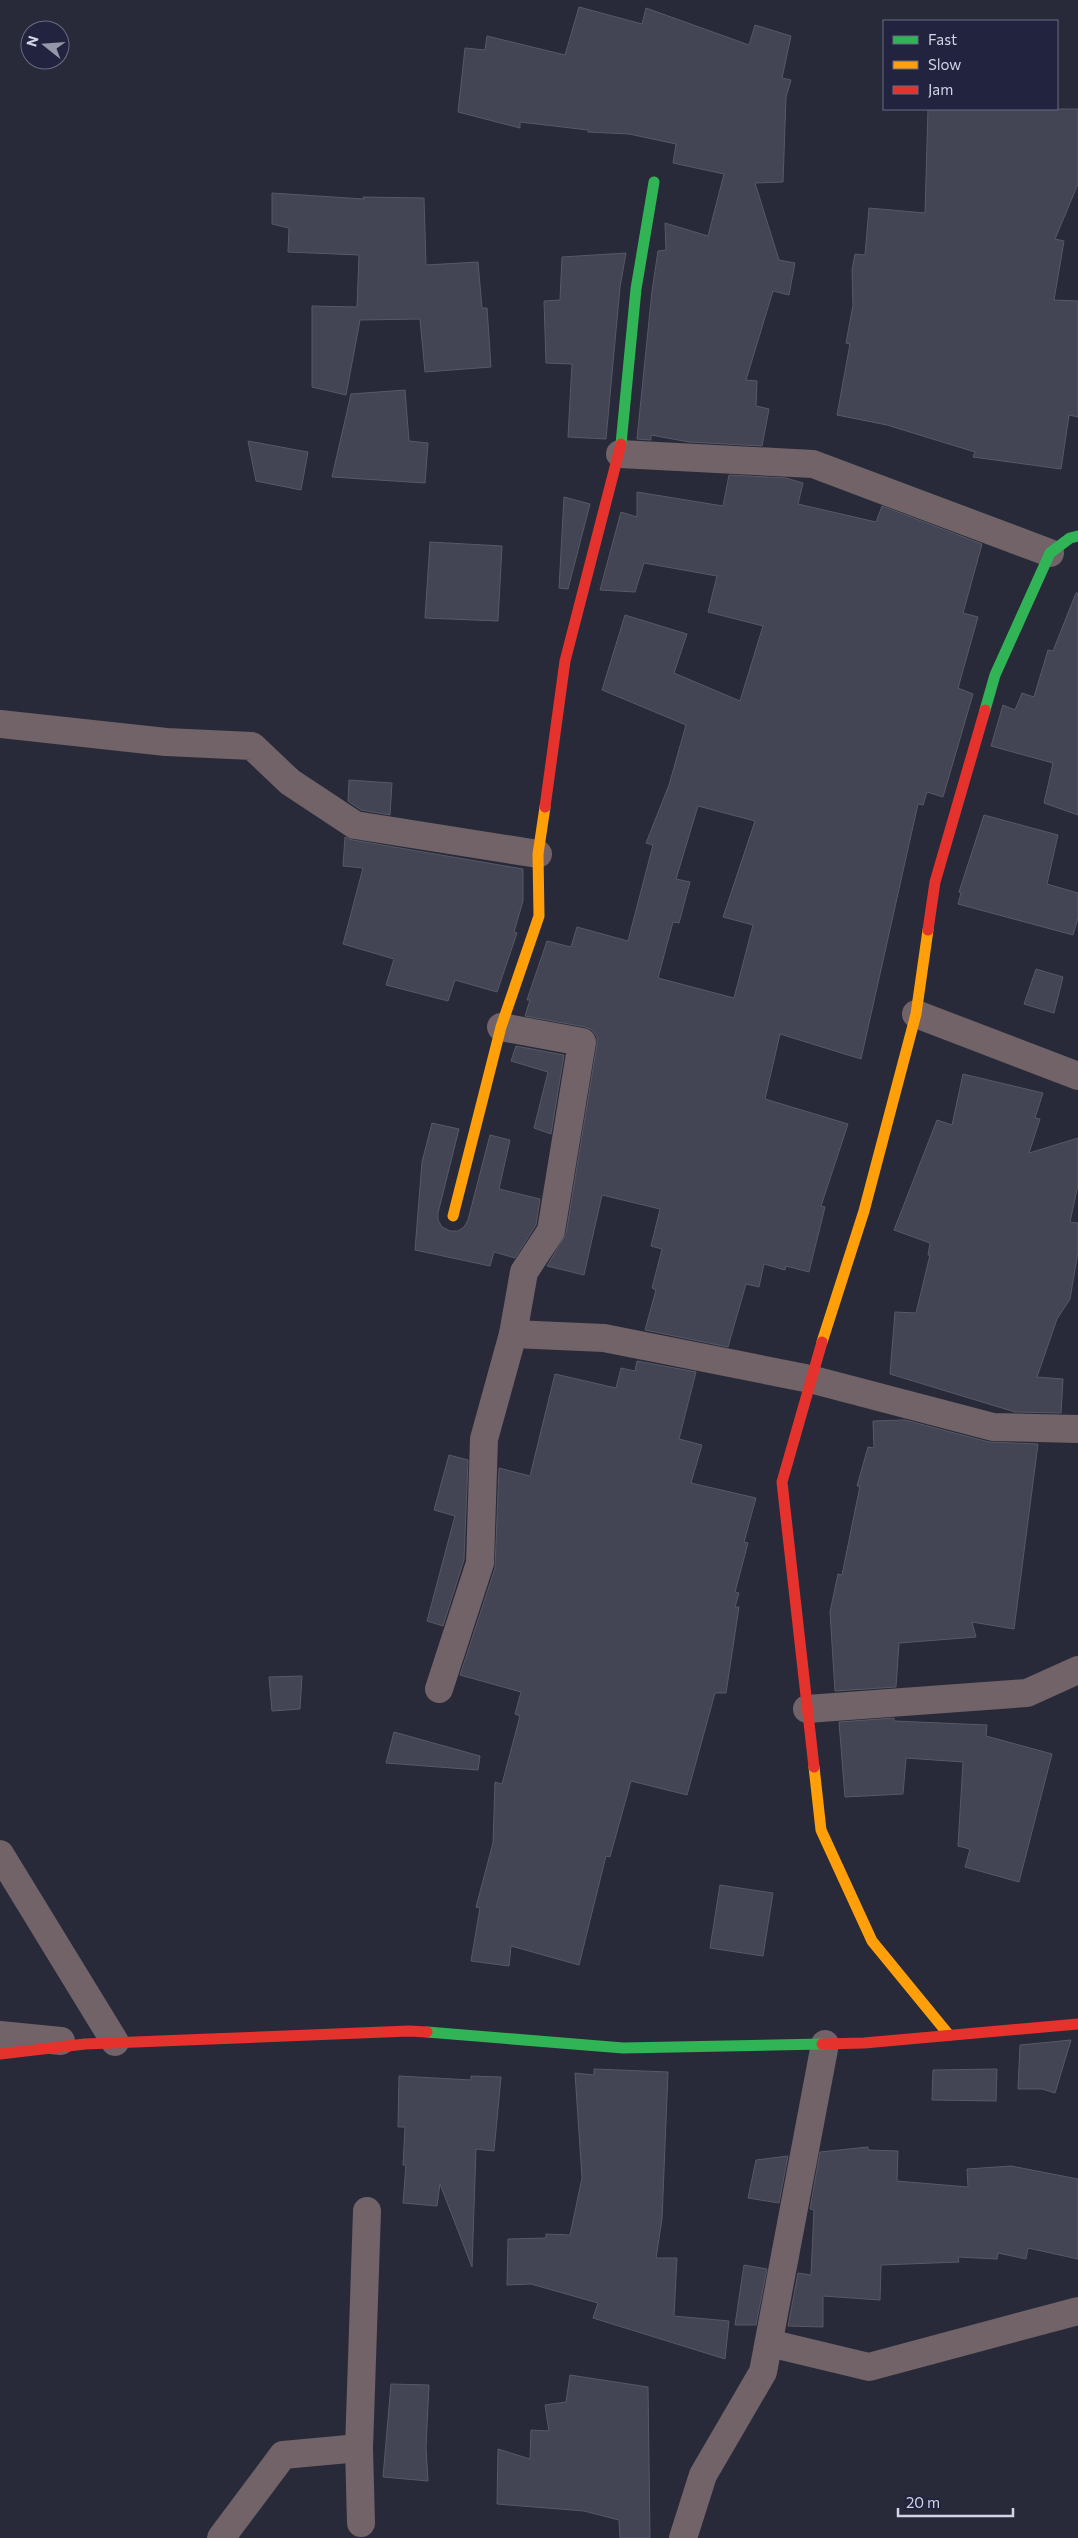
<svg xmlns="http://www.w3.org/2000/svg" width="1078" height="2538" viewBox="0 0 1078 2538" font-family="Commissioner,sans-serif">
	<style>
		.building { fill: #434454; stroke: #575966; fill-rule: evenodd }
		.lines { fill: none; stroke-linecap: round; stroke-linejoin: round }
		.street { stroke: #716367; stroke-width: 28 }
		.fast { stroke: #30b455; stroke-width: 11 }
		.slow { stroke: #ff9f0a; stroke-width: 11 }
		.jam { stroke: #e5322d; stroke-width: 11 }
	</style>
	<rect width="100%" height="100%" fill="#282a39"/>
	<g class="building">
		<polygon points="579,7 642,24 646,8 749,45 755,25 791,36 782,78 791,80 786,97 783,182 755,183 779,260 795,263 789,295 773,291 746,380 757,381 756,406 769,409 762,446 689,442 651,435 651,440 637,439 652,291 658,251 666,250 665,223 708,236 724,174 673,163 676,144 629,134 588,132 588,130 520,122 520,128 458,112 465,48 485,50 487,36 565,55"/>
		<polygon points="928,109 1078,109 1078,184 1055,239 1064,241 1054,300 1078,301 1078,417 1069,415 1061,469 973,457 975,452 887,425 837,415 850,344 846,343 853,305 852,270 855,254 865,255 869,208 925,213"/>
		<polygon points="272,193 364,199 363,197 424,198 426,265 478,262 482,308 487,308 491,367 425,372 420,319 360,320 346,395 312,387 312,306 357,307 359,255 288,252 289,228 272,224"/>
		<polygon points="626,253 620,287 606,439 568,437 572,364 546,363 544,301 560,300 562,257"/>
		<polygon points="405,390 409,441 428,443 425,483 332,477 351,394"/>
		<polygon points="248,441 308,452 301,490 256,481"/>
		<path d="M729,475L786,478L803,483L798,504L876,522L882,506L982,544L963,613L978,617L958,688L973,694L943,797L927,792L923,805L918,804L861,1059L780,1034L765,1099L848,1124L821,1206L825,1207L809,1272L786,1266L785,1270L764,1264L759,1287L746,1284L728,1347L645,1330L656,1290L652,1288L662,1249L651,1246L660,1209L602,1195L584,1275L547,1266L566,1234L597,1044V1037L592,1030L585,1027L525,1016L530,1000H527L547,941L571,947L577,927L628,941L653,845L646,843L669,785L686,725L602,690L625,615L687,634L674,673L740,701L763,626L708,612L717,576L644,563L635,592L600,590L621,512L637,517V492L723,506ZM698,806L755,821L723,917L753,925L734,998L658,978L673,922L679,923L690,882L676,879Z"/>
		<polygon points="564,497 590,504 568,589 559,588"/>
		<polygon points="430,542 502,546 498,621 425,618"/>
		<polygon points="1076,593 1078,593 1078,815 1044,803 1053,763 991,746 1003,705 1015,710 1022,693 1034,697 1048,650 1053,651"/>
		<polygon points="349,780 392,783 390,815 361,810 348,801"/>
		<polygon points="984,815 1058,835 1047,884 1078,893 1078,918 1073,935 958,904 961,893 959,892"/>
		<polygon points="345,837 353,840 523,869 523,901 514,932 517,933 497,992 455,980 448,1001 386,985 394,959 343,944 363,868 343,866"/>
		<polygon points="1036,969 1063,977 1054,1013 1024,1004"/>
		<polygon points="516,1046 564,1055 551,1134 534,1128 548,1072 511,1061"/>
		<polygon points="963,1074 1043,1093 1035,1118 1040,1119 1029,1153 1078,1138 1078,1185 1070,1222 1078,1223 1078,1252 1070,1299 1057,1319 1037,1377 1063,1379 1061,1413 1015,1412 890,1374 895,1312 916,1313 930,1255 928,1255 930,1243 894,1230 937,1120 952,1125"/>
		<polygon points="432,1123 459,1129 438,1213 438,1220 442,1227 450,1231 458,1231 464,1227 468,1220 490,1135 510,1140 499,1189 540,1199 536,1225 515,1258 494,1252 490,1266 415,1250 422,1162"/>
		<polygon points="637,1361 696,1372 679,1439 702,1445 691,1483 756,1498 744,1542 748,1543 735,1592 739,1593 735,1607 739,1607 726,1693 715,1693 687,1795 631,1781 610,1857 606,1856 579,1965 511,1946 509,1966 471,1961 480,1908 476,1907 493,1843 495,1782 502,1784 520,1716 515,1714 521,1692 460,1675 495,1568 499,1468 530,1476 555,1374 616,1388 621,1368 635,1371"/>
		<polygon points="905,1420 989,1442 1038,1444 1014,1629 972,1622 976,1637 899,1643 896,1687 835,1691 830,1612 838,1574 842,1575 860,1486 857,1486 868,1447 874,1448 873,1421"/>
		<polygon points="449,1455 468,1460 464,1560 443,1626 427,1621 455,1516 434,1510"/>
		<polygon points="302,1676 300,1709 272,1711 269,1677"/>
		<polygon points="894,1718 894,1721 987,1725 986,1736 1052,1754 1019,1882 965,1867 970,1849 958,1846 963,1762 906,1758 903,1794 845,1797 839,1722"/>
		<polygon points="394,1732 480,1756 478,1770 386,1763"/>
		<polygon points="720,1885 773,1893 763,1956 710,1948"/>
		<polygon points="1071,2040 1055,2093 1042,2089 1018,2089 1020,2045"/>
		<polygon points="594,2069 668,2072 662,2219 656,2258 677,2258 674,2316 729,2321 725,2359 593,2318 598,2303 531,2284 507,2285 508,2239 546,2238 546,2234 570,2235 582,2178 575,2073 594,2075"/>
		<polygon points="997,2069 996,2101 932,2100 933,2070"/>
		<polygon points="399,2076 471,2080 471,2076 501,2077 494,2151 476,2149 472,2267 440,2184 437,2206 403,2203 406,2165 403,2165 405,2127 398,2127"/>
		<polygon points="868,2147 868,2150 898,2151 897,2181 968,2187 967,2169 1011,2166 1078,2179 1078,2259 1028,2248 1026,2259 998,2253 997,2259 958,2257 959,2262 881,2265 880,2300 823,2296 823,2327 788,2326 798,2273 811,2275 814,2210 810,2209 820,2152"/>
		<polygon points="788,2156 779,2203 748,2198 756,2160"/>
		<polygon points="744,2265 767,2269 756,2325 735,2325"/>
		<polygon points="570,2375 648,2387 650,2538 620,2538 619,2520 584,2511 497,2504 498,2449 530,2459 531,2430 549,2431 545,2405 566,2402"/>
		<polygon points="391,2384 429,2385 426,2447 428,2481 383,2477"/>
	</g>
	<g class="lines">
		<g class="street">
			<polyline points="620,454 813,464 1050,553"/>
			<polyline points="0,724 166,742 252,746 290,782 355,825 538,854"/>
			<polyline points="916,1014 1078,1076"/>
			<polyline points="513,1334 604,1338 810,1379 993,1427 1078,1429"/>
			<polyline points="439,1689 480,1563 484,1439 513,1334 524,1272 551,1231 582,1042 501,1027"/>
			<polyline points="807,1709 1027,1693 1078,1670"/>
			<polyline points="0,1854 115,2042"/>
			<polyline points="0,2035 61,2041"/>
			<polyline points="769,2343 869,2367 1078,2311"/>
			<polyline points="361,2523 359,2448 367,2211"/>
			<polyline points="221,2538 283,2455 359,2448"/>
			<polyline points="683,2538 703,2475 763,2372 825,2044"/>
		</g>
		<g class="fast">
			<polyline points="621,444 636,289 654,182"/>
			<polyline points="985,710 995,675 1050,553 1070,538 1078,536"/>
			<polyline points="427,2032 623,2048 822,2044"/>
		</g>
		<g class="slow">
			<polyline points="453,1216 501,1027 539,916 538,854 545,807"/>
			<polyline points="822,1342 864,1211 916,1014 928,930"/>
			<polyline points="814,1767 821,1830 872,1941 949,2035"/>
		</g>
		<g class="jam">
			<polyline points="545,807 565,661 621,444"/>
			<polyline points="928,930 935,882 985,710"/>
			<polyline points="814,1767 782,1482 822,1342"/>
			<polyline points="822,2044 864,2043 1078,2024"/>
			<polyline points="0,2054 85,2044 409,2031 427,2032"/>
		</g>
	</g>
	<rect x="883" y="20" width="175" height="90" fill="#22243f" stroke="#686a82"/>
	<rect x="893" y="36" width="25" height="8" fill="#30b455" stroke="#686a82"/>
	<text x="928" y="45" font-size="15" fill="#d1d3e6">Fast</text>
	<rect x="893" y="61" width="25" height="8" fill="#ff9f0a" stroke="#686a82"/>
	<text x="928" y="70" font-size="15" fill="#d1d3e6">Slow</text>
	<rect x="893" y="86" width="25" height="8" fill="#e5322d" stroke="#686a82"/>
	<text x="928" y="95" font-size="15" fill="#d1d3e6">Jam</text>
	<g transform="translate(45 45) rotate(287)"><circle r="24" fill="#22243f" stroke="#686a82"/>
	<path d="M0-4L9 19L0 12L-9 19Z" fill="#9698a9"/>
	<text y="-8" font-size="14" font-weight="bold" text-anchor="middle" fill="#d1d3e6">N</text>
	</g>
	<path d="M898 2508v8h115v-8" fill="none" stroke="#d1d3e6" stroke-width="2.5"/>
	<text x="906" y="2508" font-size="15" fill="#d1d3e6" stroke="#22243f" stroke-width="4" paint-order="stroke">20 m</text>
</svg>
